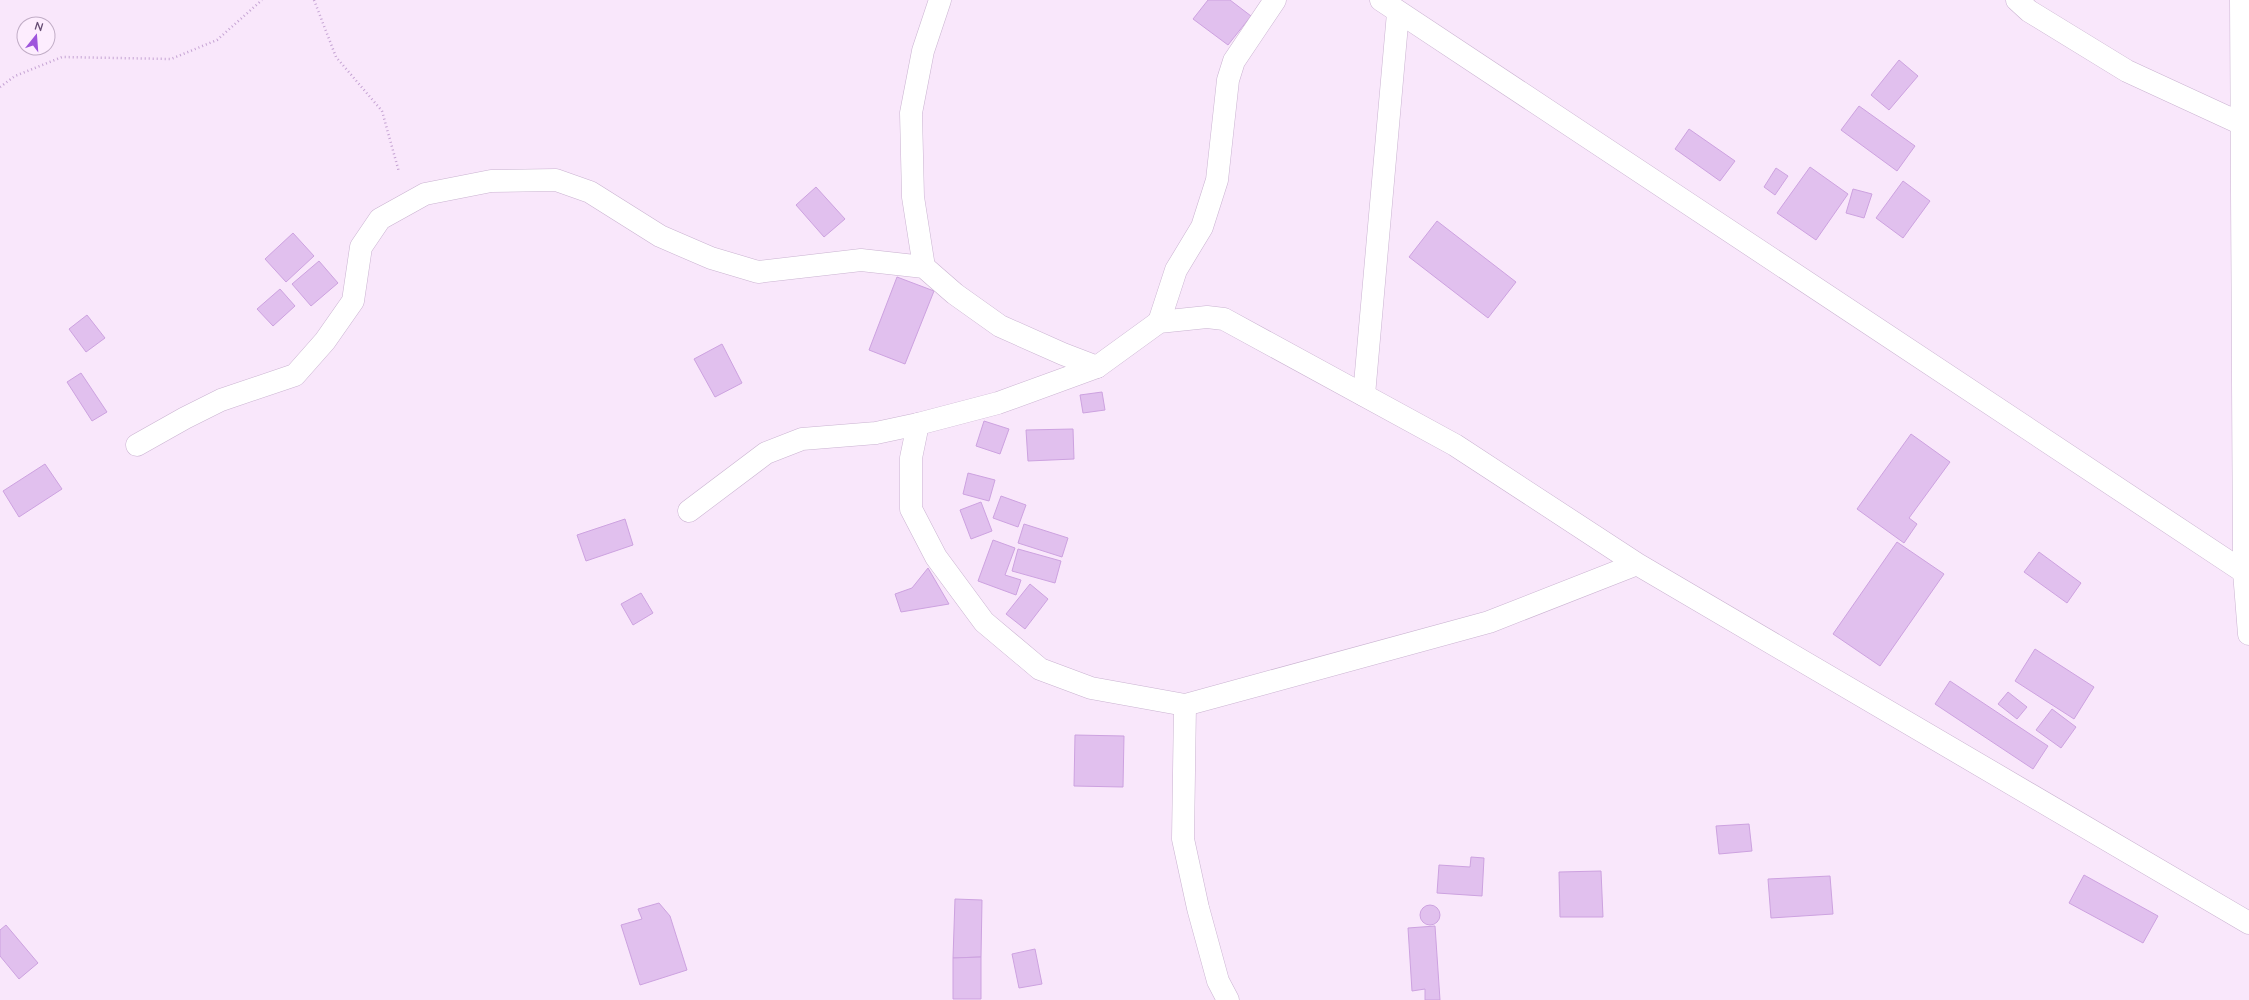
<svg xmlns="http://www.w3.org/2000/svg" width="2249" height="1000" viewBox="0 0 2249 1000" font-family="Lato,sans-serif">
	<style>
		.building { fill: #e1c0ee; stroke: #cda2e0 }
		.lines { fill: none; stroke-linecap: round; stroke-linejoin: round }
		.street-casing { stroke: #cab3d1; stroke-width: 23 }
		.path { stroke: #c5a3d3; stroke-width: 2.5; stroke-dasharray: 1 3; stroke-linecap: butt }
		.street { stroke: #fff; stroke-width: 22 }
	</style>
	<rect width="100%" height="100%" fill="#f9e7fb"/>
	<g class="building">
		<polygon points="1208,0 1230,0 1251,16 1228,45 1193,19"/>
		<polygon points="1899,60 1918,76 1889,110 1871,95"/>
		<polygon points="1859,106 1915,146 1897,171 1841,130"/>
		<polygon points="1689,129 1735,161 1720,181 1675,149"/>
		<polygon points="1810,167 1848,194 1816,240 1777,213"/>
		<polygon points="1776,168 1788,176 1775,195 1764,187"/>
		<polygon points="1903,181 1930,201 1903,238 1876,218"/>
		<polygon points="816,187 845,219 824,237 796,205"/>
		<polygon points="1853,189 1872,194 1864,218 1846,213"/>
		<polygon points="1437,221 1516,282 1488,318 1409,257"/>
		<polygon points="293,233 314,256 286,282 265,259"/>
		<polygon points="319,261 338,283 311,306 292,284"/>
		<polygon points="897,277 934,291 905,364 869,350"/>
		<polygon points="280,289 295,306 273,326 257,309"/>
		<polygon points="87,315 105,338 86,352 69,329"/>
		<polygon points="722,344 742,383 715,397 694,359"/>
		<polygon points="81,373 107,412 92,421 67,382"/>
		<polygon points="1102,392 1105,410 1083,413 1080,395"/>
		<polygon points="984,421 1009,429 1000,454 976,446"/>
		<polygon points="1073,429 1074,459 1028,461 1026,430"/>
		<polygon points="1911,434 1950,462 1909,518 1917,524 1904,543 1857,509"/>
		<polygon points="45,464 62,489 19,517 3,491"/>
		<polygon points="968,473 995,480 989,501 963,494"/>
		<polygon points="1001,496 1026,505 1018,527 993,518"/>
		<polygon points="981,502 992,531 971,539 960,510"/>
		<polygon points="625,519 633,545 586,561 577,535"/>
		<polygon points="1024,524 1068,538 1062,557 1018,543"/>
		<polygon points="993,540 1015,548 1005,575 1021,580 1016,595 978,581"/>
		<polygon points="1897,542 1944,574 1880,666 1833,634"/>
		<polygon points="1018,549 1061,561 1055,583 1012,571"/>
		<polygon points="2039,552 2081,583 2067,603 2024,572"/>
		<polygon points="928,568 949,604 901,612 895,594 912,588"/>
		<polygon points="1030,584 1048,599 1025,629 1006,614"/>
		<polygon points="641,593 653,613 633,625 621,604"/>
		<polygon points="2035,649 2094,687 2074,719 2015,681"/>
		<polygon points="1950,681 2048,746 2033,769 1935,704"/>
		<polygon points="2008,692 2027,707 2017,719 1998,704"/>
		<polygon points="2052,709 2076,727 2061,748 2036,730"/>
		<polygon points="1075,735 1124,736 1123,787 1074,786"/>
		<polygon points="1749,824 1752,851 1719,854 1716,826"/>
		<polygon points="1471,857 1484,858 1482,896 1437,893 1439,865 1470,867"/>
		<polygon points="1601,871 1603,917 1560,917 1559,872"/>
		<polygon points="2084,875 2158,916 2143,943 2069,903"/>
		<polygon points="1830,876 1833,914 1771,918 1768,879"/>
		<polygon points="955,899 982,900 981,957 953,958"/>
		<polygon points="659,903 670,916 687,970 640,985 621,925 642,919 638,909"/>
		<circle cx="1430" cy="915" r="10"/>
		<polygon points="6,925 38,963 19,979 0,956 0,930"/>
		<polygon points="1435,926 1440,1000 1425,1000 1425,989 1412,991 1408,928"/>
		<polygon points="1035,949 1042,984 1019,988 1012,954"/>
		<polygon points="981,957 981,999 953,999 953,958"/>
	</g>
	<g class="lines">
		<defs>
			<g id="street">
				<polyline points="1381,0 2244,572"/>
				<polyline points="2017,0 2029,11 2127,71 2242,124"/>
				<polyline points="2241,0 2244,572 2249,634"/>
				<polyline points="924,267 913,197 911,113 923,51 940,0"/>
				<polyline points="1159,322 1176,270 1202,227 1217,180 1228,80 1234,61 1275,0"/>
				<polyline points="1364,395 1398,13"/>
				<polyline points="137,445 185,418 221,400 295,375 325,341 353,301 361,247 380,219 425,194 491,181 556,180 590,192 660,236 711,258 758,272 861,260 924,267 955,294 1000,326 1063,354 1097,367"/>
				<polyline points="689,511 766,453 802,439 876,433 918,424"/>
				<polyline points="1637,564 1489,622 1185,705 1091,688 1040,669 984,622 936,557 911,509 911,458 918,424 998,403 1097,367 1159,322 1207,317 1224,319 1455,445 1637,564 2249,923"/>
				<polyline points="1185,705 1183,839 1198,908 1218,981 1228,1000"/>
			</g>
		</defs>
		<use href="#street" class="street-casing"/>
		<g class="path">
			<polyline points="314,0 336,57 382,111 399,172"/>
			<polyline points="0,87 15,76 62,57 171,59 217,40 262,0"/>
		</g>
		<use href="#street" class="street"/>
	</g>
	<g transform="translate(36 36) rotate(17)"><circle r="19" fill="#fdedfe" stroke="#c1adc6"/>
	<path d="M0-3L7 15L0 10L-7 15Z" fill="#9e55dc"/>
	<text y="-6" font-size="11" font-weight="bold" text-anchor="middle" fill="#664d73">N</text>
	</g>
</svg>
